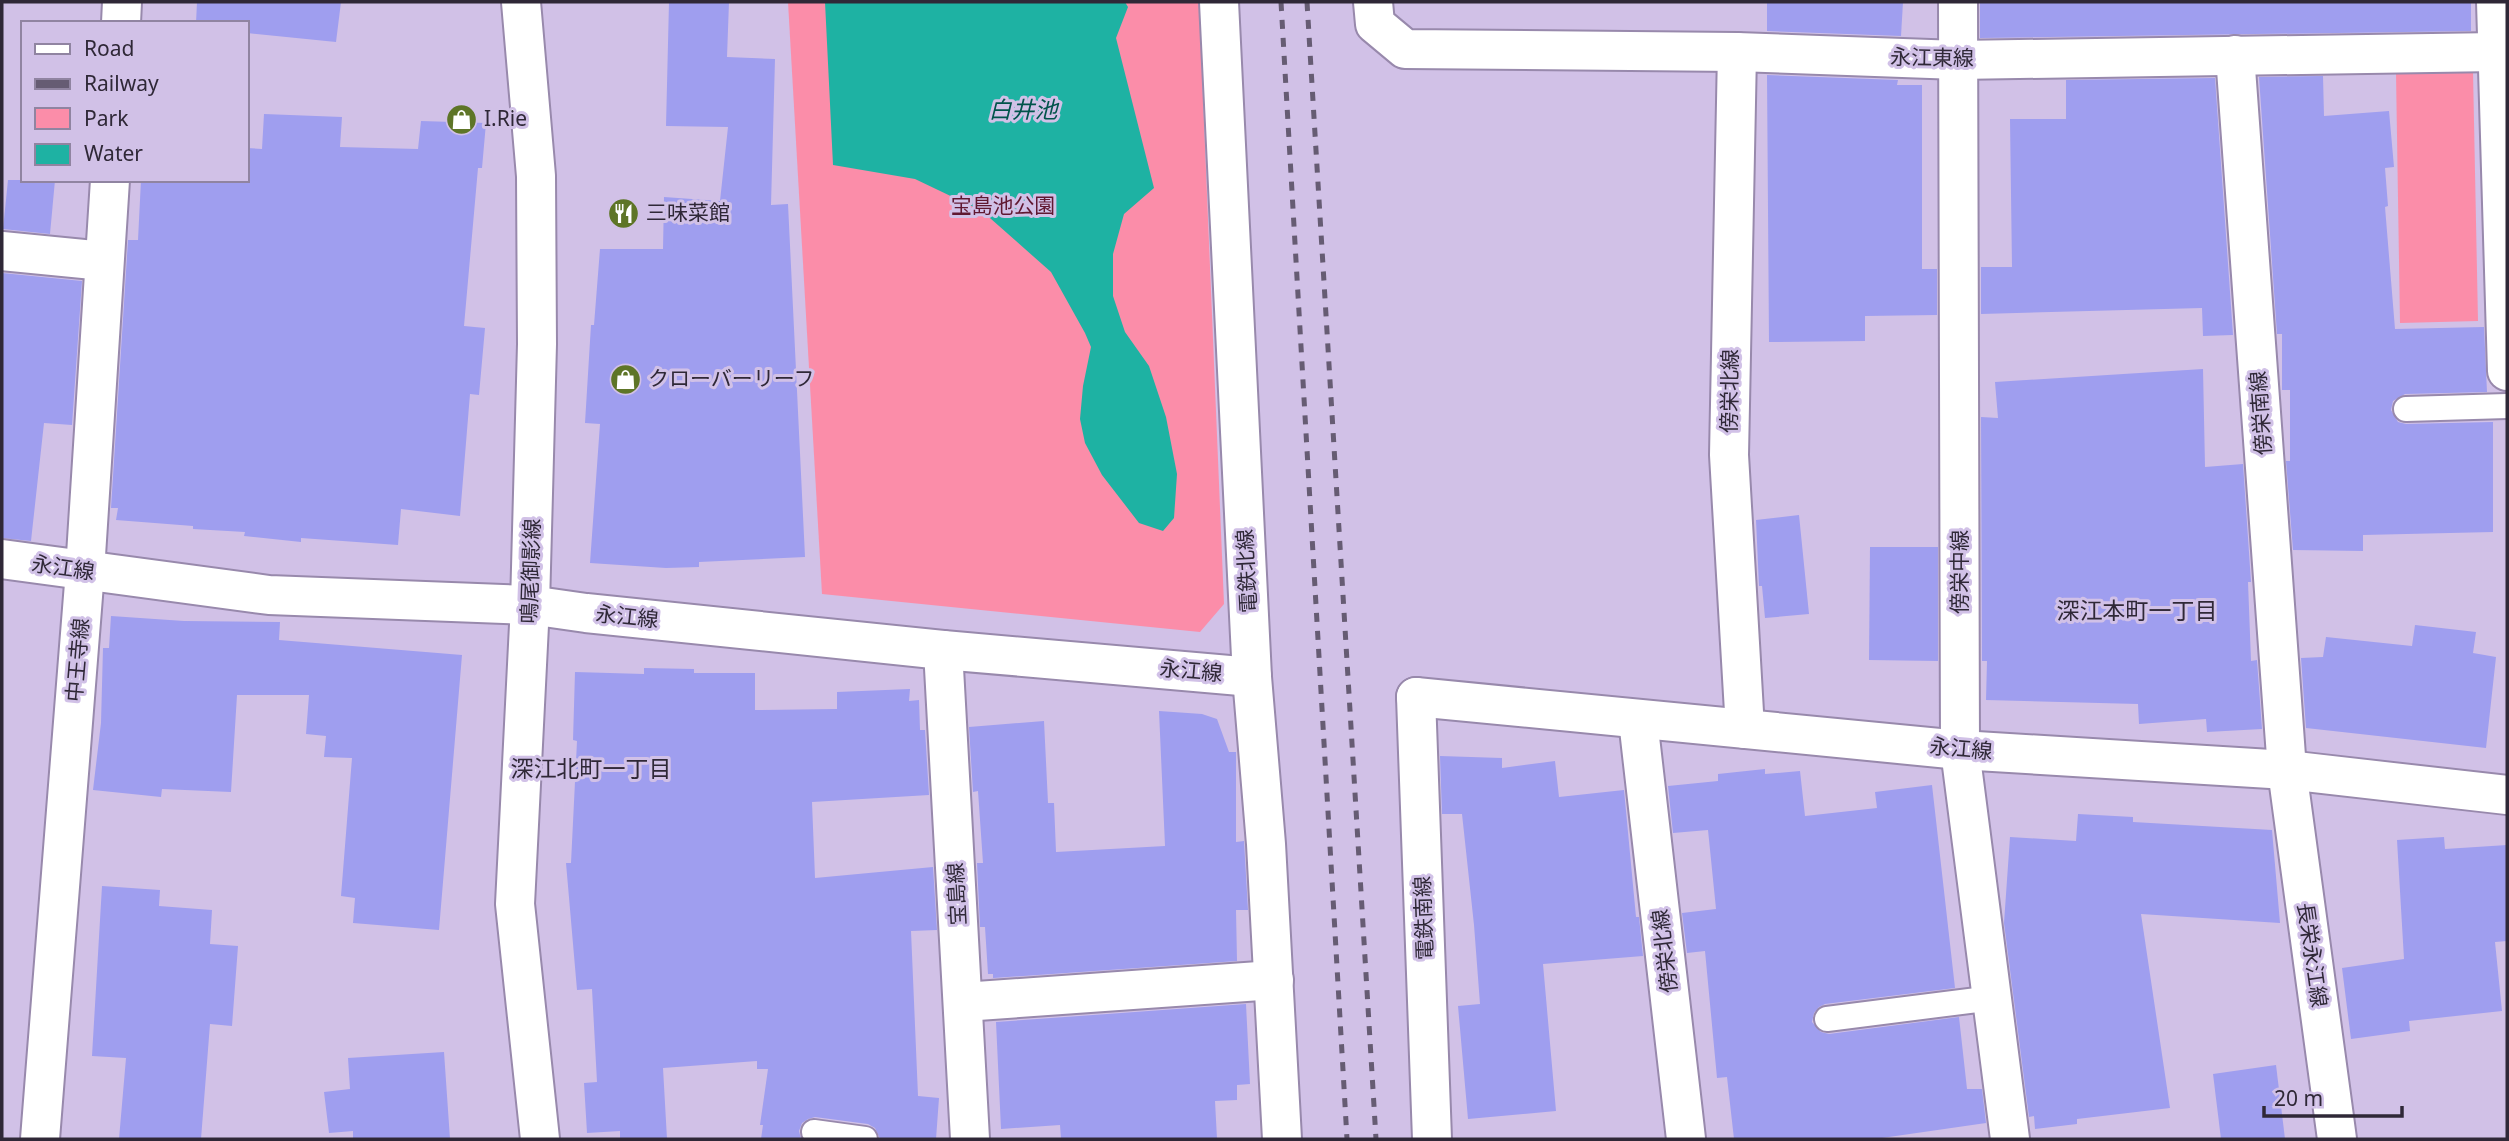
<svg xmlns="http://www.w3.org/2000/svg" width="2509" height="1141" viewBox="0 0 2509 1141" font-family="'Noto Sans','Noto Sans JP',sans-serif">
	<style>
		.green { fill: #fb8da9 }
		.water { fill: #1eb2a3 }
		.building { fill: #9f9eef }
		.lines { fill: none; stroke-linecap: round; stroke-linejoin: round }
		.service-casing { stroke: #9889ac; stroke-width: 28 }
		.minor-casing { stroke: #9889ac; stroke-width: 42 }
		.tertiary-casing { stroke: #9889ac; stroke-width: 42 }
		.service { stroke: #fff; stroke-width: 24 }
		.minor { stroke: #fff; stroke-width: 38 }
		.tertiary { stroke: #fff; stroke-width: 38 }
		.rail { stroke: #665c73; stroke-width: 5; stroke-dasharray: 9 9; stroke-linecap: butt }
		.labels { text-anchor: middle; stroke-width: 6; stroke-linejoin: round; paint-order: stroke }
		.street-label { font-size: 21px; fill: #2f2837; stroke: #d1c1e7 }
		.poi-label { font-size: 21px; fill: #2f2837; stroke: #d1c1e7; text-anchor: start }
		.park-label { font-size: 21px; fill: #601831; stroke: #d1c1e7 }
		.water-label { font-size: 23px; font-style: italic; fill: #00534b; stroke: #d1c1e7 }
		.neighbourhood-label { font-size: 23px; fill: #2f2837; stroke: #d1c1e7 }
	</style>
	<rect width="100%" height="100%" fill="#d1c1e7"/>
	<g class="green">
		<polygon points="788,2 1199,2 1224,604 1200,632 822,594"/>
		<polygon points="2473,72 2478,321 2400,323 2396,73"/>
	</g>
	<polygon class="water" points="825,2 1125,2 1128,7 1116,38 1154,188 1124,214 1113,254 1113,296 1125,332 1149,366 1166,417 1177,474 1174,518 1163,531 1139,523 1102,475 1085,443 1080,419 1083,386 1091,347 1085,333 1051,272 982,211 915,179 833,165"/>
	<g class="building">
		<polygon points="197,2 341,2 336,42 247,33 247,23 196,23"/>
		<polygon points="669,2 729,2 727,57 775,59 771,205 788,204 805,557 699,562 699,567 666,568 590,563 600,424 585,423 591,325 594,325 600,249 663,249 664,197 720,201 728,127 666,126"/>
		<polygon points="1767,2 1903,2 1901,36 1767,31"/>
		<polygon points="1980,2 2471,2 2471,31 1980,38"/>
		<polygon points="1767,75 1898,80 1897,85 1922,85 1922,269 1937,269 1937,315 1865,316 1865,341 1769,342"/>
		<polygon points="2323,76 2324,116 2389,111 2394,167 2385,168 2388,206 2385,207 2395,329 2484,327 2487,392 2405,394 2393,401 2391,410 2398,422 2406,424 2493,422 2493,532 2363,535 2363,551 2293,550 2286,461 2290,461 2290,390 2282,390 2282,334 2277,334 2259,77"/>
		<polygon points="2215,78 2233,335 2203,336 2202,308 1981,314 1981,267 2012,267 2010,119 2066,119 2066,80"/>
		<polygon points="264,114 342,117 340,147 418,149 421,121 486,123 482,168 478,168 464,326 485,328 479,395 470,394 460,516 401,509 398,545 301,538 301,542 244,536 245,532 193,529 193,526 116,520 118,508 111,508 128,240 138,240 141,180 247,180 247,148 262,149"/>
		<polygon points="8,180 55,180 50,234 3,229"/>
		<polygon points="2,273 82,281 72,425 44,423 31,541 2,538"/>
		<polygon points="2203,369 2205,467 2243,464 2251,582 2248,582 2251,661 2257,660 2262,729 2207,732 2206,719 2139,724 2138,704 1986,700 1987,661 1982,661 1981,417 1998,418 1995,382"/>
		<polygon points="1799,515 1809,614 1765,618 1762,586 1759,586 1756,520"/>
		<polygon points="1870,547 1938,547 1938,661 1869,660"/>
		<polygon points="111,616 184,621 280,622 279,640 462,655 439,930 353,923 355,898 341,896 352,758 324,757 326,736 306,734 309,695 237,695 231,792 162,789 161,797 93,790 101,723 103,648 109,648"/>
		<polygon points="2415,625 2476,632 2473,653 2496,657 2486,748 2306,728 2301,658 2323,657 2326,637 2412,646"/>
		<polygon points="644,668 694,669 694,673 755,673 755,710 837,709 837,692 910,689 909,701 919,700 920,730 925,730 929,795 812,802 815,878 933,867 937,930 911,931 918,1096 939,1098 936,1139 880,1139 875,1128 868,1124 815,1117 808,1119 802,1123 799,1131 801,1139 761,1139 763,1125 760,1125 768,1069 757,1069 757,1061 663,1068 667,1139 620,1139 620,1131 587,1133 584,1083 597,1082 592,989 577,990 566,863 571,863 577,741 573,740 575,672 644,674"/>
		<polygon points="1159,711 1202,714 1217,719 1229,752 1236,752 1236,842 1244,841 1248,910 1236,910 1237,961 993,978 993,974 988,974 985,927 980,927 977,863 983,863 978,791 973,792 969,727 1044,721 1048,803 1054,803 1056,852 1165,846"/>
		<polygon points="1440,756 1502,758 1502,768 1555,761 1559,797 1624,790 1636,917 1639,917 1643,956 1543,964 1556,1111 1468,1119 1458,1006 1480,1004 1474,925 1462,814 1442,814"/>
		<polygon points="1765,769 1765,774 1800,771 1805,816 1877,808 1875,792 1932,785 1955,988 1825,1004 1819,1007 1814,1013 1812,1022 1821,1032 1829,1034 1959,1017 1967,1089 1982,1089 1986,1123 1875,1139 1734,1139 1727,1077 1717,1078 1705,951 1687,953 1682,913 1716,909 1708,830 1673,833 1668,786 1718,781 1718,774"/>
		<polygon points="2078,814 2133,817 2133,822 2272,830 2280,923 2141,914 2170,1108 2077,1119 2077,1124 2035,1129 2034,1116 2029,1117 2004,923 2010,837 2076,841"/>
		<polygon points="2444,837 2445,849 2507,845 2507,941 2495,942 2502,1011 2409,1021 2410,1031 2351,1039 2342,968 2404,959 2397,840"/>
		<polygon points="102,886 160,890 159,906 212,910 210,944 238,946 232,1026 210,1024 201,1139 119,1139 126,1058 92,1056"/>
		<polygon points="1246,1004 1250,1084 1237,1085 1237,1100 1215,1101 1217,1139 1061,1139 1060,1125 1001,1129 996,1022"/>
		<polygon points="444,1052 450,1139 353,1139 353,1131 329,1133 324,1092 350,1089 348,1058"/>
		<polygon points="2276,1065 2285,1139 2221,1139 2213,1074"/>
	</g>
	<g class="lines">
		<defs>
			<g id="service">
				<polyline points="2406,409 2507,406"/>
				<polyline points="1827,1019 1993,998"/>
				<polyline points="814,1132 865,1139"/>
			</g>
			<g id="minor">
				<polyline points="1219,2 1252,677 1266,844 1282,1139"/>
				<polyline points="1373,2 1375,24 1405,49 1737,52 1958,60 2497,52"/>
				<polyline points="1958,2 1960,750 2010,1139"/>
				<polyline points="2496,2 2507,371"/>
				<polyline points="121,23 122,2"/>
				<polyline points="1737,52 1729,455 1745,729"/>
				<polyline points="2235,55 2287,770 2337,1139"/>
				<polyline points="2,251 104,261"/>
				<polyline points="2,559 269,595 530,605 586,613 943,650 1252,677"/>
				<polyline points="943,650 970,1139"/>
				<polyline points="1416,697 1432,1139"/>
				<polyline points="1638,720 1686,1139"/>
				<polyline points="963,1002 1274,980"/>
				<polyline points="40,1139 85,571 110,180"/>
			</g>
			<g id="tertiary">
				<polyline points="521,2 536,176 537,344 530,605 515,904 540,1139"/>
				<polyline points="1416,697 1960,750 2287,770 2507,795"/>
			</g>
		</defs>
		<use href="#service" class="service-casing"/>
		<use href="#minor" class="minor-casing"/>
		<use href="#tertiary" class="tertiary-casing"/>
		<use href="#service" class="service"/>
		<use href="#minor" class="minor"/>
		<use href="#tertiary" class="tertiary"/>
		<g class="rail">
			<polyline points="1281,2 1347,1139"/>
			<polyline points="1307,2 1376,1139"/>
		</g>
	</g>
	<defs>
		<symbol id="shop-disc" viewBox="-11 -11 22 22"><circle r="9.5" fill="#5e7527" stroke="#d1c1e7"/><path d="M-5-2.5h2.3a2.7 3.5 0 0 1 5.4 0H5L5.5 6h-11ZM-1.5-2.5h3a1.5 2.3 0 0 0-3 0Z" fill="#fff"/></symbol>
		<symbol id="restaurant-disc" viewBox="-11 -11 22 22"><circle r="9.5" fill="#5e7527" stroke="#d1c1e7"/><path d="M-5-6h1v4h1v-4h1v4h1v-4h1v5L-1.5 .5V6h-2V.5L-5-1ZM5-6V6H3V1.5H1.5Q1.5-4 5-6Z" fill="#fff"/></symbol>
	</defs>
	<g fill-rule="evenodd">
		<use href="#shop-disc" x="444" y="102" width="35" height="35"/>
		<use href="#restaurant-disc" x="606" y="196" width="35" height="35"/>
		<use href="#shop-disc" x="608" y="362" width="35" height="35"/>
	</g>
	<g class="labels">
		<g class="street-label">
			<text transform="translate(1932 58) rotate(1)" y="7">永江東線</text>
			<text transform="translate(1730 391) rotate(-89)" y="7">傍栄北線</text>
			<text transform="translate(2261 413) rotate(-94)" y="7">傍栄南線</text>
			<text transform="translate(63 568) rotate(8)" y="7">永江線</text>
			<text transform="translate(531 571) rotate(-88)" y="7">鳴尾御影線</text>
			<text transform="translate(1247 571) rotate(-93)" y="7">電鉄北線</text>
			<text transform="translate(1960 572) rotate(-90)" y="7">傍栄中線</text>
			<text transform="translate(627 617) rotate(6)" y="7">永江線</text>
			<text transform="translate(78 660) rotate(-85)" y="7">中王寺線</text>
			<text transform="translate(1191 671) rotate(5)" y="7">永江線</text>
			<text transform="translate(1961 749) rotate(5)" y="7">永江線</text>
			<text transform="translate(957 894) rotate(-93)" y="7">宝島線</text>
			<text transform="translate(1424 918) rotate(-92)" y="7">電鉄南線</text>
			<text transform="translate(1665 951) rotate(-97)" y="7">傍栄北線</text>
			<text transform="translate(2312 955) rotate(82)" y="7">長栄永江線</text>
		</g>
		<g class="poi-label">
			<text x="484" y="126">I.Rie</text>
			<text x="646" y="220">三味菜館</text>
			<text x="648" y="386">クローバーリーフ</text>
		</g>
		<g class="park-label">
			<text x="1003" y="213">宝島池公園</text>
		</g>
		<g class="water-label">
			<text x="1023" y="118">白井池</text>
		</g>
		<g class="neighbourhood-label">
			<text x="2137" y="619">深江本町一丁目</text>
			<text x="591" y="777">深江北町一丁目</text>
		</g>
	</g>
	<rect width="2509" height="1141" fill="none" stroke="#2f2837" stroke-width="7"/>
	<rect x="21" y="21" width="228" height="161" fill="#d1c1e7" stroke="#9084a1" stroke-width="2"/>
	<rect x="35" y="44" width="35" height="10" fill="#ffffff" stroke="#9084a1" stroke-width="2"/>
	<text x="84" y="56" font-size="21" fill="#2f2837">Road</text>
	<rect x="35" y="79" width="35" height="10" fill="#665c73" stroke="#9084a1" stroke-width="2"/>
	<text x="84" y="91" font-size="21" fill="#2f2837">Railway</text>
	<rect x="35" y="108" width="35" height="21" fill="#fb8da9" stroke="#9084a1" stroke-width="2"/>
	<text x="84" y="126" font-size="21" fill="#2f2837">Park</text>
	<rect x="35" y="144" width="35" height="21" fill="#1eb2a3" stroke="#9084a1" stroke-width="2"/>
	<text x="84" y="161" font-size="21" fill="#2f2837">Water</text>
	<path d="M2264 1106v10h138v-10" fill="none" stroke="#2f2837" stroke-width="3.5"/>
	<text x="2274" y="1106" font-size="21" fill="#2f2837" stroke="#d1c1e7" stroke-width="5" paint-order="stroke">20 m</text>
</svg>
